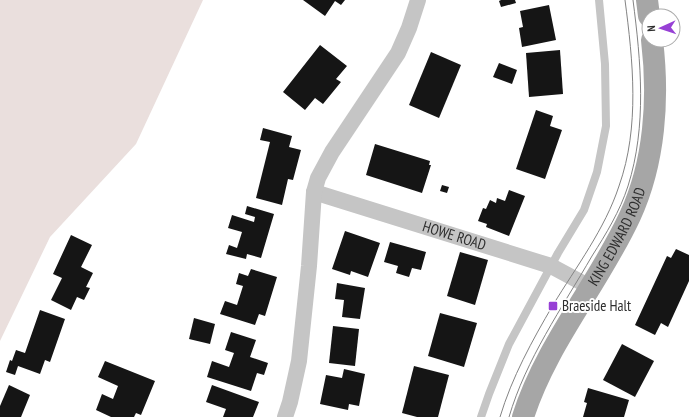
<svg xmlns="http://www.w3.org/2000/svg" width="689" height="417" viewBox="0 0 689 417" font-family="'PT Sans Narrow',sans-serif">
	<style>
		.green { fill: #eadfdd }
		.building { fill: #151515 }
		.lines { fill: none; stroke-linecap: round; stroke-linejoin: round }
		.service { stroke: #c5c5c5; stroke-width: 8 }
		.minor { stroke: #c5c5c5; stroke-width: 16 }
		.primary { stroke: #a6a6a6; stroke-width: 22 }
		.tram { stroke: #838383; stroke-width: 1 }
		.poi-dot { fill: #9740d5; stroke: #fff; stroke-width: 1.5 }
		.labels { text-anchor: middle; stroke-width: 4; stroke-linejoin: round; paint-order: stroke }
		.street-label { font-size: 15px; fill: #2e2e2e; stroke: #fff }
		.poi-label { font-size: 15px; fill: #2e2e2e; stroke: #fff; text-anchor: start }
	</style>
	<rect width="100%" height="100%" fill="#fff"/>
	<polygon class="green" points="0,0 203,0 136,144 50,237 0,341"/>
	<g class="building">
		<polygon points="303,0 345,0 341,5 335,1 325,16"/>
		<polygon points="501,0 515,0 516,3 501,7 499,1"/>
		<polygon points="549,5 556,40 522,47 519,28 523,27 520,11"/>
		<polygon points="320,45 347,66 336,79 341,82 323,104 315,98 305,110 283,92"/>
		<polygon points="560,50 563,94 529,97 526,53"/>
		<polygon points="431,52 461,65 439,118 409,105"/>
		<polygon points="499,63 517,70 512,84 493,77"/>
		<polygon points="536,110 553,116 550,126 562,130 545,179 516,169"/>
		<polygon points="263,128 292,136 289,147 301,150 293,180 288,179 282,205 256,198 270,142 260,140"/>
		<polygon points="375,144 430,161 429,165 431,165 422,193 366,175"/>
		<polygon points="442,185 449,187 447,193 440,191"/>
		<polygon points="509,190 525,196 509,236 486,227 487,224 478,221 483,208 486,209 490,200 496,203 497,198 505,201"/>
		<polygon points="247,206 274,214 261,258 247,254 246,259 226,254 229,245 237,248 242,232 228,228 232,215 254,222 255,217 245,214"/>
		<polygon points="345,231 380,243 368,277 351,271 350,275 332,269"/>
		<polygon points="71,235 92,245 81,267 93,273 86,287 90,288 84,300 77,297 71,310 51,300 62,278 53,274"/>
		<polygon points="390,242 426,252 421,270 412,268 409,277 396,273 398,266 384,262"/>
		<polygon points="676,249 689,255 689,281 668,327 661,323 655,335 635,325 667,256 671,258"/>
		<polygon points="460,252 488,260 475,305 447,296"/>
		<polygon points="251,269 277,277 265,316 259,314 255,325 220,314 225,301 237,305 243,286 236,284 239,273 248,276"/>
		<polygon points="337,283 365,288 360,319 342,317 344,300 335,299"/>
		<polygon points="40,310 65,319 50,362 45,360 40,374 18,366 15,375 6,372 10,360 12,361 16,350 25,353"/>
		<polygon points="440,313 477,323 464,367 428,356"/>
		<polygon points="194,318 215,324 210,344 189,339"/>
		<polygon points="333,326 359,329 355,366 329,363"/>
		<polygon points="231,332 256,340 250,357 268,363 264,375 257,373 251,391 207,377 212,361 229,367 234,353 225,350"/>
		<polygon points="622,344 654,361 635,397 603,380"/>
		<polygon points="105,361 155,381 141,415 136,413 134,417 111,417 96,410 102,394 113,399 118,386 98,377"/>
		<polygon points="414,366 449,375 438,417 417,417 402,413"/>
		<polygon points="344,369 365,374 359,406 349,404 348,410 320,404 326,375 342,378"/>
		<polygon points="9,385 30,395 21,417 0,417 0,406"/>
		<polygon points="212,385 259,402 253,417 223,417 226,409 206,402"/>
		<polygon points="588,388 629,400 624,417 583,417 587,403 584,402"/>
	</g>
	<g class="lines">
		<polyline class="service" points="481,417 489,394 509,344 558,253 584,210 597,172 606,126 605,64 599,0"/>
		<g class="minor">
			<path id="s1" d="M314,192L551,266L590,287"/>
			<polyline points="285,417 290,402 299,361 309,266 314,192 318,178 332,152 398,53 409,28 418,0"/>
		</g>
		<g class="primary">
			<polyline points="647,0 649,16"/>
			<path id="s2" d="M523,417C546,344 598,285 630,216C655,162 659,98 652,40"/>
		</g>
		<g class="tram">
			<path d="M500,417C512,377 532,341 553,305C576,267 605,229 619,186C640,127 633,61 625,0"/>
			<path d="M509,417C526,359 562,308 592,256C606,234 620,211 628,186C647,126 641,62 633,0"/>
		</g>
	</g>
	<rect class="poi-dot" x="548" y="301" width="10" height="10" rx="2"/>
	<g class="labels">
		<g class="street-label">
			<text dy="5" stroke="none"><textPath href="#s1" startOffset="147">HOWE ROAD</textPath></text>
			<text dy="5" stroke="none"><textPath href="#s2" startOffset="204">KING EDWARD ROAD</textPath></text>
		</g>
		<g class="poi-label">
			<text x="562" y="311">Braeside Halt</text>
		</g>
	</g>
	<g transform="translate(661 28) rotate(267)"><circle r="19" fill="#ffffff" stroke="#ababab"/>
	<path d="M0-3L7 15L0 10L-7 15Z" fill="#9740d5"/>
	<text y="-6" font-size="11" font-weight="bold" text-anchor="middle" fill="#2e2e2e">N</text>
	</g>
</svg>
